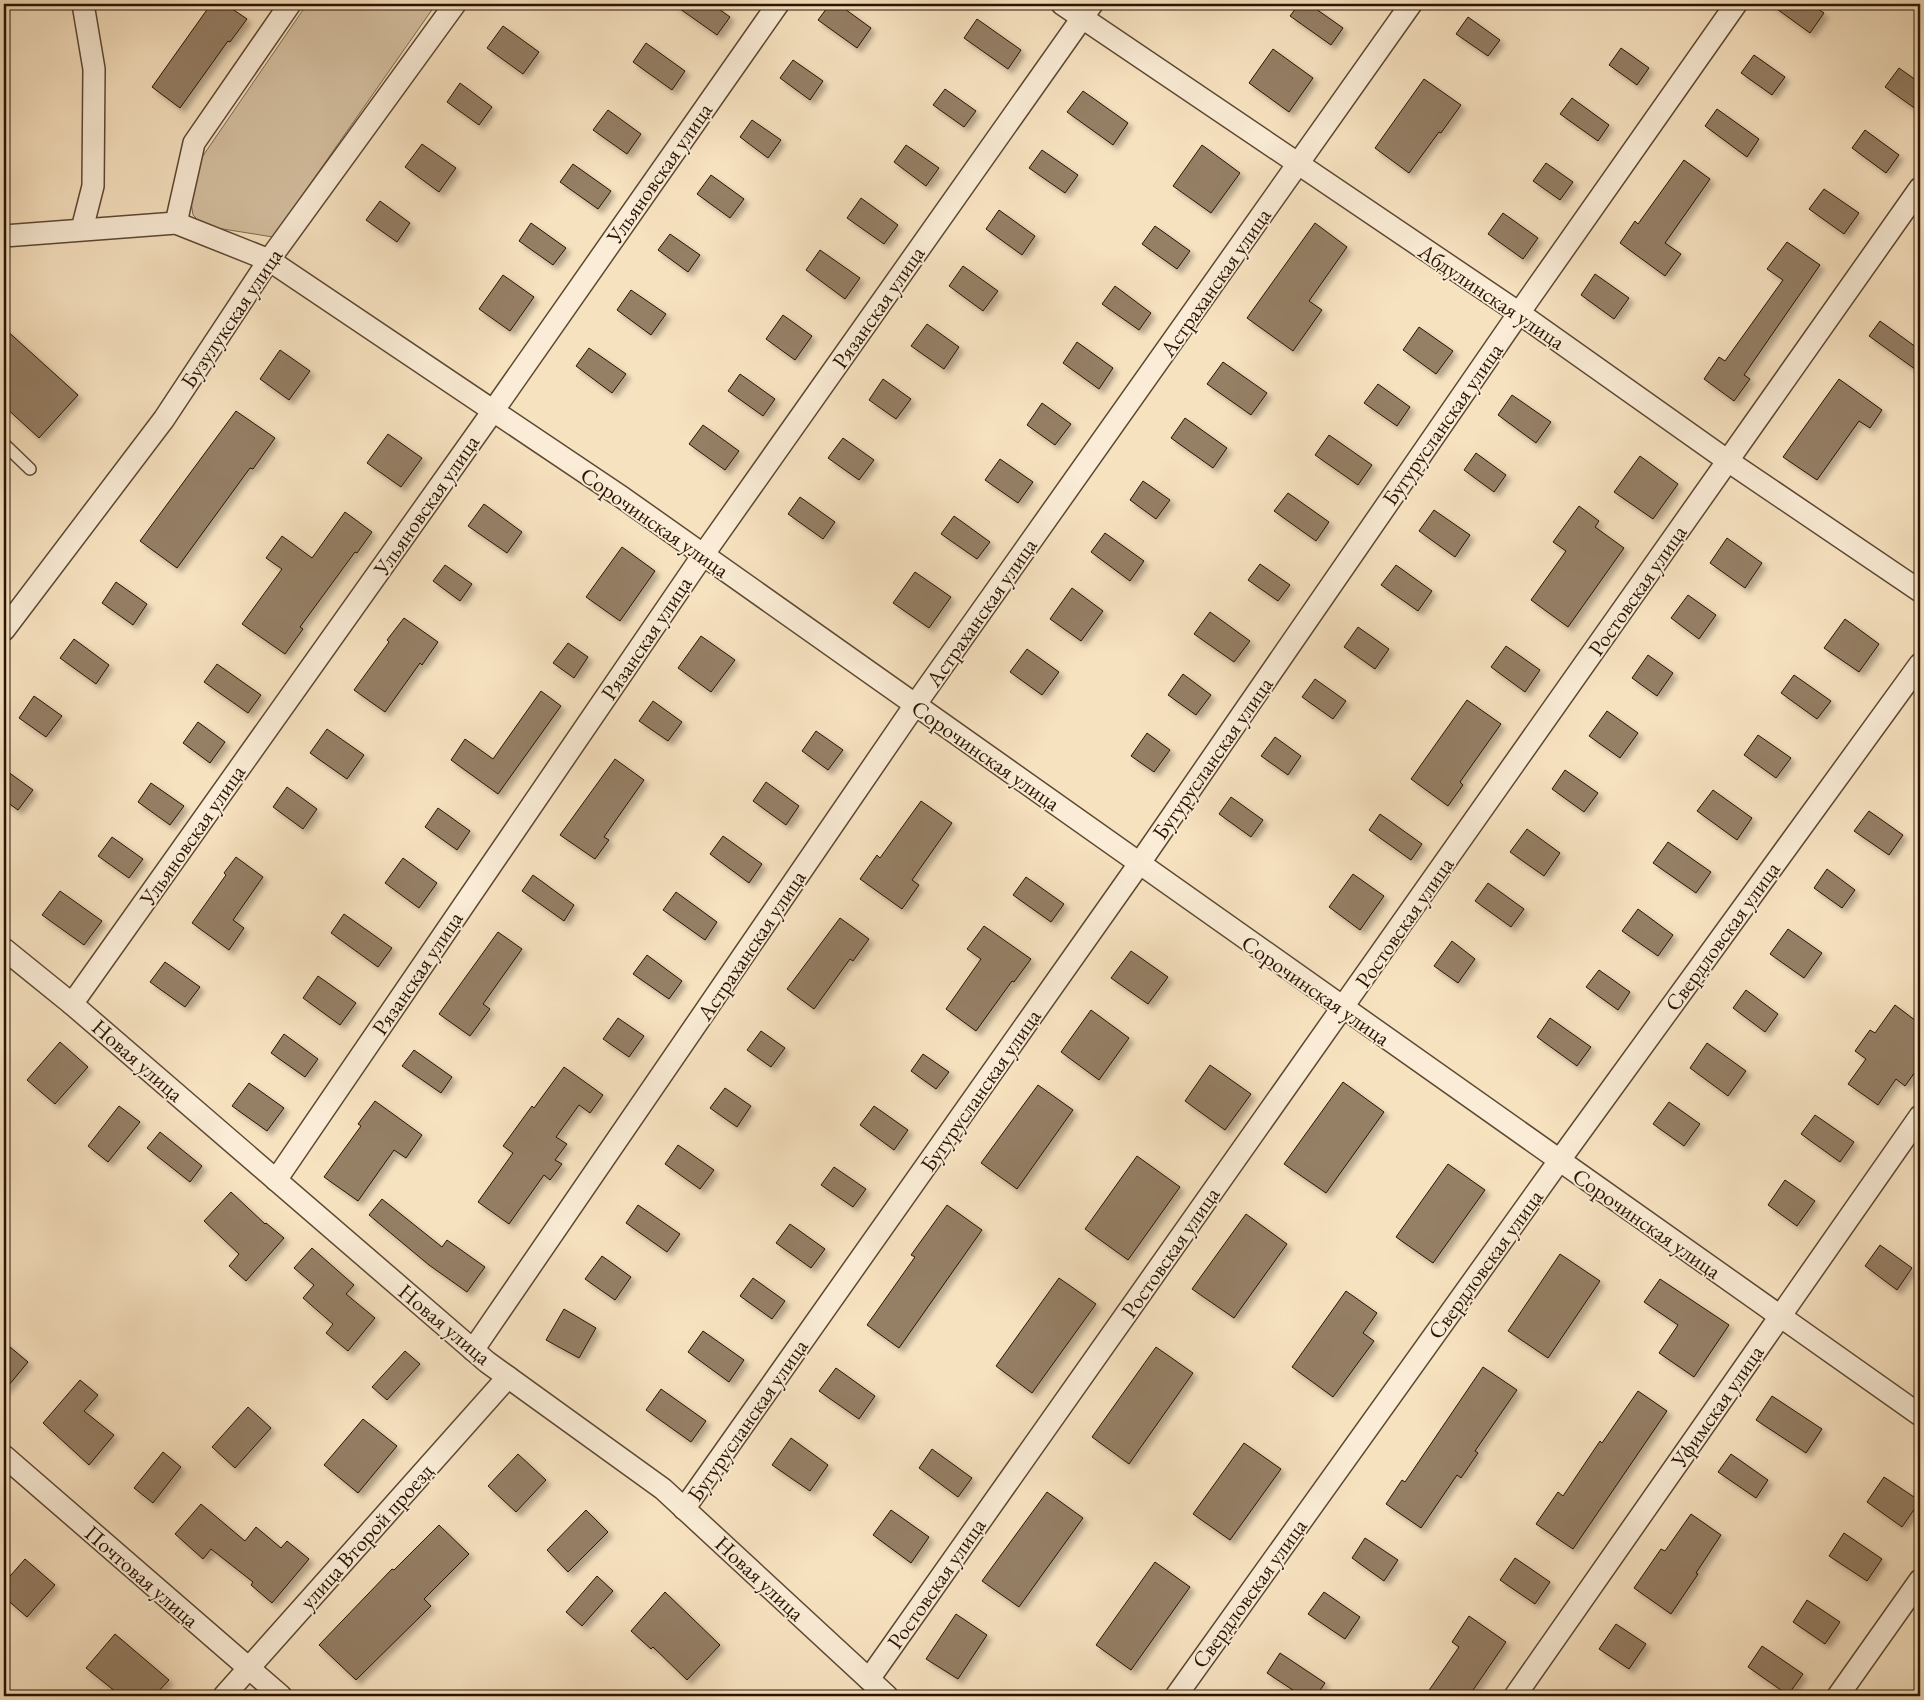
<svg xmlns="http://www.w3.org/2000/svg" width="1924" height="1700" viewBox="0 0 1924 1700" font-family="'EB Garamond',serif">
	<style>
		.green { fill: #d4bfa0; stroke: #7f6a51 }
		.building { fill: #957f65; stroke: #2a1402; filter: url(#shadow) }
		.lines { fill: none; stroke-linecap: round; stroke-linejoin: round }
		.lane-casing { stroke: #5d4832; stroke-width: 14 }
		.street-casing { stroke: #5d4832; stroke-width: 24 }
		.lane { stroke: #faecd6; stroke-width: 11 }
		.street { stroke: #faecd6; stroke-width: 21 }
		.labels { text-anchor: middle; stroke-width: 4; stroke-linejoin: round; paint-order: stroke }
		.street-label { font-size: 22px; fill: #2a1402; stroke: #faecd6 }
	</style>
	<defs>
		<filter id="shadow"><feDropShadow dx="4.5" dy="4.5" stdDeviation="2.5" flood-color="#0004"/></filter>
	</defs>
	<rect width="100%" height="100%" fill="#f7e2c0"/>
	<filter id="stains"><feTurbulence type="fractalNoise" baseFrequency=".004" numOctaves="4"/><feColorMatrix values="0 0 0 0 .2 0 0 0 0 .09 0 0 0 0 .02 0 0 0 .5 -.17"/></filter>
	<radialGradient id="worn" r=".72"><stop offset=".6" stop-color="#630" stop-opacity="0"/><stop offset="1" stop-color="#630" stop-opacity=".3"/></radialGradient>
	<polygon class="green" points="307,4 436,4 273,237 204,226 193,215 190,195 198,163"/>
	<g class="building">
		<polygon points="211,4 225,4 247,19 230,42 228,41 180,108 152,87"/>
		<polygon points="673,4 712,4 730,17 717,35"/>
		<polygon points="830,4 838,4 871,28 857,48 818,20"/>
		<polygon points="1299,4 1309,4 1343,28 1331,45 1290,16"/>
		<polygon points="1770,4 1811,4 1824,13 1810,33"/>
		<polygon points="1468,17 1500,40 1488,56 1456,34"/>
		<polygon points="977,19 1021,50 1008,69 964,38"/>
		<polygon points="503,26 539,52 523,74 487,48"/>
		<polygon points="646,43 685,71 672,90 633,62"/>
		<polygon points="1621,48 1649,68 1637,85 1609,65"/>
		<polygon points="1273,49 1313,78 1289,112 1249,83"/>
		<polygon points="1754,55 1785,77 1772,95 1741,73"/>
		<polygon points="793,60 823,81 810,100 780,78"/>
		<polygon points="1899,68 1920,83 1920,112 1885,87"/>
		<polygon points="1424,79 1461,105 1441,133 1439,132 1409,173 1375,148"/>
		<polygon points="460,83 492,107 479,125 447,102"/>
		<polygon points="945,89 976,111 964,127 933,105"/>
		<polygon points="1083,91 1128,123 1113,145 1067,112"/>
		<polygon points="1572,98 1609,125 1598,141 1560,114"/>
		<polygon points="1717,109 1759,139 1747,157 1705,126"/>
		<polygon points="608,110 641,134 627,154 593,130"/>
		<polygon points="752,120 781,140 768,158 740,137"/>
		<polygon points="1865,130 1899,155 1886,173 1852,148"/>
		<polygon points="422,144 456,168 439,192 405,167"/>
		<polygon points="906,145 939,168 926,186 894,162"/>
		<polygon points="1202,145 1240,173 1211,213 1173,186"/>
		<polygon points="1042,150 1078,175 1065,193 1029,168"/>
		<polygon points="1684,160 1710,179 1665,243 1681,254 1665,276 1620,243 1635,221 1638,224"/>
		<polygon points="1546,163 1573,182 1560,200 1533,181"/>
		<polygon points="573,164 611,191 598,209 560,182"/>
		<polygon points="711,175 744,199 730,218 697,194"/>
		<polygon points="1824,189 1859,213 1844,234 1809,209"/>
		<polygon points="861,198 898,225 884,244 847,218"/>
		<polygon points="380,201 410,223 397,242 366,220"/>
		<polygon points="999,210 1035,236 1022,255 986,229"/>
		<polygon points="1503,213 1538,238 1523,259 1488,234"/>
		<polygon points="531,223 566,248 553,265 519,241"/>
		<polygon points="1315,223 1347,247 1309,301 1322,310 1293,351 1247,318"/>
		<polygon points="1155,226 1190,251 1177,269 1142,244"/>
		<polygon points="670,234 700,255 688,272 658,250"/>
		<polygon points="1787,242 1820,265 1744,375 1750,379 1734,401 1704,379 1719,357 1725,361 1783,280 1767,269"/>
		<polygon points="820,250 860,278 845,299 806,270"/>
		<polygon points="963,266 998,291 983,311 949,286"/>
		<polygon points="1595,274 1629,298 1614,319 1581,295"/>
		<polygon points="503,275 534,297 510,331 479,309"/>
		<polygon points="1115,286 1151,313 1139,330 1102,304"/>
		<polygon points="631,290 666,314 651,335 617,310"/>
		<polygon points="783,315 812,336 795,360 766,339"/>
		<polygon points="1880,321 1920,350 1919,372 1869,336"/>
		<polygon points="927,324 959,347 944,369 911,346"/>
		<polygon points="1419,327 1453,351 1436,374 1403,350"/>
		<polygon points="4,328 78,395 39,438 4,406"/>
		<polygon points="1077,342 1113,368 1099,389 1063,363"/>
		<polygon points="589,348 626,374 612,393 576,366"/>
		<polygon points="280,350 310,371 289,400 260,379"/>
		<polygon points="1223,362 1267,393 1251,415 1207,384"/>
		<polygon points="740,374 775,399 763,416 728,391"/>
		<polygon points="883,379 911,399 896,419 869,400"/>
		<polygon points="1839,379 1882,410 1870,428 1859,421 1817,480 1783,457"/>
		<polygon points="1378,384 1410,407 1397,426 1364,403"/>
		<polygon points="1512,395 1551,422 1536,443 1498,415"/>
		<polygon points="1042,403 1071,424 1055,445 1027,425"/>
		<polygon points="236,411 275,438 253,469 250,468 177,568 140,541"/>
		<polygon points="1185,418 1227,448 1213,468 1171,438"/>
		<polygon points="703,425 739,451 725,470 689,444"/>
		<polygon points="388,434 422,458 401,487 367,463"/>
		<polygon points="1329,435 1372,465 1358,485 1315,455"/>
		<polygon points="843,438 874,460 859,480 828,458"/>
		<polygon points="1476,453 1506,475 1494,492 1464,470"/>
		<polygon points="1640,456 1678,484 1653,519 1614,492"/>
		<polygon points="1000,459 1033,482 1018,503 985,480"/>
		<polygon points="1143,481 1170,500 1156,519 1130,500"/>
		<polygon points="1288,493 1329,522 1316,541 1274,511"/>
		<polygon points="800,497 835,522 823,539 788,514"/>
		<polygon points="484,504 522,532 507,553 468,526"/>
		<polygon points="1579,506 1599,521 1595,527 1624,548 1568,627 1531,600 1566,551 1553,542"/>
		<polygon points="1434,510 1470,535 1455,557 1419,531"/>
		<polygon points="345,512 372,532 357,553 355,552 300,627 303,629 285,654 242,624 282,569 266,558 282,536 312,558"/>
		<polygon points="954,516 990,542 977,559 941,534"/>
		<polygon points="1105,533 1144,561 1130,581 1091,552"/>
		<polygon points="1727,538 1762,563 1745,588 1710,563"/>
		<polygon points="622,547 655,571 620,621 586,597"/>
		<polygon points="1260,564 1290,585 1278,601 1248,580"/>
		<polygon points="445,565 472,584 460,601 433,581"/>
		<polygon points="1396,565 1432,591 1418,611 1381,585"/>
		<polygon points="915,572 951,597 929,628 893,603"/>
		<polygon points="116,582 147,604 133,625 102,603"/>
		<polygon points="1072,588 1103,611 1081,641 1050,619"/>
		<polygon points="1688,595 1716,615 1699,639 1671,618"/>
		<polygon points="1210,612 1250,641 1234,662 1194,634"/>
		<polygon points="404,618 438,642 422,665 420,663 385,712 354,690 389,642 387,640"/>
		<polygon points="1845,619 1879,644 1859,672 1824,648"/>
		<polygon points="1358,627 1389,649 1375,669 1344,647"/>
		<polygon points="701,636 735,660 711,692 678,668"/>
		<polygon points="74,639 109,665 96,684 60,658"/>
		<polygon points="568,643 588,657 574,678 553,663"/>
		<polygon points="1506,646 1540,670 1525,692 1491,667"/>
		<polygon points="1027,649 1059,672 1042,695 1010,672"/>
		<polygon points="1648,655 1673,673 1657,696 1632,678"/>
		<polygon points="217,664 261,695 248,713 204,682"/>
		<polygon points="1183,674 1211,695 1196,715 1168,695"/>
		<polygon points="1794,675 1831,701 1817,719 1781,693"/>
		<polygon points="1315,679 1346,701 1333,719 1302,697"/>
		<polygon points="541,691 561,706 498,794 451,760 465,739 493,759"/>
		<polygon points="34,696 62,716 46,737 19,718"/>
		<polygon points="1467,700 1501,724 1460,782 1463,785 1448,806 1411,779"/>
		<polygon points="653,701 682,722 668,741 639,721"/>
		<polygon points="1607,711 1638,733 1620,758 1589,736"/>
		<polygon points="198,722 225,742 210,763 183,743"/>
		<polygon points="327,729 364,755 347,779 310,753"/>
		<polygon points="816,731 843,750 828,770 802,751"/>
		<polygon points="1147,733 1170,750 1154,772 1131,756"/>
		<polygon points="1758,735 1791,758 1776,778 1744,755"/>
		<polygon points="1275,737 1301,756 1288,775 1261,756"/>
		<polygon points="615,759 644,780 604,837 609,840 595,859 560,835"/>
		<polygon points="4,769 33,790 18,810 4,800"/>
		<polygon points="1565,770 1598,793 1584,812 1552,789"/>
		<polygon points="766,782 799,806 786,825 753,801"/>
		<polygon points="151,783 184,806 170,825 138,802"/>
		<polygon points="287,787 317,809 303,829 273,807"/>
		<polygon points="1713,790 1752,818 1737,840 1697,811"/>
		<polygon points="1231,797 1263,820 1251,837 1219,814"/>
		<polygon points="921,801 952,823 912,880 919,885 902,909 860,879 877,855 880,858"/>
		<polygon points="438,808 470,831 457,850 425,827"/>
		<polygon points="1869,811 1903,835 1889,855 1854,831"/>
		<polygon points="1380,814 1422,844 1411,860 1369,830"/>
		<polygon points="1527,829 1560,853 1544,876 1510,852"/>
		<polygon points="723,836 762,864 749,883 710,854"/>
		<polygon points="112,837 143,859 129,878 98,856"/>
		<polygon points="1668,842 1711,872 1696,893 1653,863"/>
		<polygon points="236,857 263,877 233,920 244,928 229,950 192,923 226,875 224,873"/>
		<polygon points="403,858 437,883 419,908 385,883"/>
		<polygon points="1827,869 1855,890 1842,908 1814,888"/>
		<polygon points="1353,874 1384,896 1360,930 1329,907"/>
		<polygon points="533,875 574,905 564,921 522,891"/>
		<polygon points="1026,877 1064,904 1051,922 1013,895"/>
		<polygon points="1488,883 1524,909 1511,927 1475,901"/>
		<polygon points="60,891 102,921 84,945 42,915"/>
		<polygon points="676,892 717,922 705,940 663,910"/>
		<polygon points="1638,909 1673,935 1658,956 1622,931"/>
		<polygon points="344,914 392,948 378,967 331,933"/>
		<polygon points="840,918 869,939 853,961 850,959 814,1009 787,989"/>
		<polygon points="984,926 1031,959 1014,982 1012,981 976,1031 946,1009 981,959 967,949"/>
		<polygon points="1788,929 1822,953 1804,978 1770,954"/>
		<polygon points="498,932 522,949 483,1004 490,1009 470,1036 439,1014"/>
		<polygon points="1452,941 1475,959 1458,983 1434,966"/>
		<polygon points="1131,951 1168,977 1148,1004 1111,978"/>
		<polygon points="647,955 682,981 669,999 633,974"/>
		<polygon points="165,962 200,987 185,1007 150,982"/>
		<polygon points="1599,970 1630,992 1618,1010 1586,987"/>
		<polygon points="318,976 356,1003 340,1025 303,998"/>
		<polygon points="1746,990 1778,1014 1765,1032 1733,1008"/>
		<polygon points="1895,1005 1920,1024 1920,1065 1905,1086 1896,1079 1878,1105 1848,1084 1866,1059 1855,1051 1870,1030 1875,1033"/>
		<polygon points="1091,1010 1129,1038 1099,1080 1061,1052"/>
		<polygon points="618,1018 644,1036 629,1057 603,1039"/>
		<polygon points="1550,1018 1591,1047 1577,1066 1537,1037"/>
		<polygon points="761,1031 785,1048 771,1067 747,1050"/>
		<polygon points="284,1034 318,1059 305,1077 271,1053"/>
		<polygon points="60,1042 88,1067 55,1104 27,1080"/>
		<polygon points="1707,1043 1746,1071 1728,1096 1690,1068"/>
		<polygon points="414,1050 452,1077 441,1093 402,1066"/>
		<polygon points="923,1054 949,1072 936,1089 911,1071"/>
		<polygon points="1210,1065 1251,1094 1225,1130 1185,1101"/>
		<polygon points="564,1067 603,1095 590,1113 579,1105 556,1137 567,1144 555,1160 562,1164 550,1180 544,1175 509,1224 478,1202 513,1153 503,1146 532,1106 534,1108"/>
		<polygon points="1343,1082 1384,1112 1326,1193 1284,1164"/>
		<polygon points="249,1083 284,1108 267,1131 232,1106"/>
		<polygon points="1038,1085 1073,1110 1017,1189 981,1163"/>
		<polygon points="725,1088 751,1106 737,1127 710,1108"/>
		<polygon points="375,1101 422,1135 406,1158 394,1150 358,1201 324,1177 361,1126 358,1124"/>
		<polygon points="1669,1102 1700,1124 1684,1146 1653,1124"/>
		<polygon points="119,1106 140,1122 108,1162 88,1146"/>
		<polygon points="874,1106 908,1130 894,1150 860,1125"/>
		<polygon points="1815,1115 1854,1142 1840,1162 1801,1134"/>
		<polygon points="160,1132 202,1166 190,1182 147,1148"/>
		<polygon points="678,1145 714,1170 700,1189 665,1164"/>
		<polygon points="1137,1156 1180,1187 1128,1260 1085,1229"/>
		<polygon points="1448,1164 1485,1190 1433,1263 1396,1237"/>
		<polygon points="834,1167 866,1189 853,1207 821,1185"/>
		<polygon points="1785,1180 1815,1201 1797,1226 1768,1205"/>
		<polygon points="231,1192 265,1224 266,1223 284,1238 246,1281 229,1266 239,1254 204,1221"/>
		<polygon points="382,1199 442,1247 447,1240 485,1267 467,1292 429,1265 369,1215"/>
		<polygon points="638,1205 680,1234 667,1252 626,1223"/>
		<polygon points="947,1205 982,1230 899,1348 867,1325 915,1257 911,1255"/>
		<polygon points="1246,1214 1287,1244 1234,1318 1192,1289"/>
		<polygon points="790,1224 825,1249 811,1268 776,1243"/>
		<polygon points="1880,1245 1912,1268 1897,1290 1865,1266"/>
		<polygon points="312,1248 354,1285 346,1294 375,1318 348,1351 326,1333 333,1324 303,1298 314,1285 294,1268"/>
		<polygon points="1560,1254 1600,1281 1548,1358 1508,1331"/>
		<polygon points="602,1256 631,1277 615,1300 585,1279"/>
		<polygon points="753,1278 785,1301 772,1319 740,1296"/>
		<polygon points="1059,1278 1096,1304 1032,1393 996,1366"/>
		<polygon points="1660,1279 1729,1325 1694,1377 1659,1353 1678,1325 1644,1302"/>
		<polygon points="1346,1291 1377,1313 1363,1333 1374,1341 1333,1397 1292,1367"/>
		<polygon points="564,1309 596,1328 579,1358 546,1340"/>
		<polygon points="703,1331 744,1360 729,1382 688,1352"/>
		<polygon points="4,1342 28,1362 4,1391"/>
		<polygon points="1156,1347 1193,1373 1129,1464 1092,1437"/>
		<polygon points="405,1351 420,1364 387,1400 372,1387"/>
		<polygon points="1483,1367 1517,1390 1475,1451 1478,1453 1461,1478 1457,1475 1421,1528 1386,1504 1402,1480 1405,1482"/>
		<polygon points="836,1368 875,1396 859,1419 819,1391"/>
		<polygon points="80,1380 98,1395 84,1411 114,1435 89,1465 43,1423"/>
		<polygon points="661,1389 706,1421 691,1442 646,1410"/>
		<polygon points="1638,1391 1667,1411 1573,1549 1536,1524 1558,1492 1563,1496 1600,1441 1602,1443"/>
		<polygon points="1772,1396 1822,1429 1806,1453 1756,1420"/>
		<polygon points="248,1407 271,1428 235,1468 212,1447"/>
		<polygon points="363,1419 397,1446 358,1493 324,1465"/>
		<polygon points="791,1438 828,1465 810,1491 772,1465"/>
		<polygon points="1244,1443 1281,1469 1230,1540 1193,1514"/>
		<polygon points="932,1449 972,1478 958,1497 919,1468"/>
		<polygon points="163,1452 181,1467 153,1503 134,1488"/>
		<polygon points="518,1454 546,1480 516,1512 488,1486"/>
		<polygon points="1731,1454 1768,1480 1756,1498 1718,1472"/>
		<polygon points="1884,1477 1920,1501 1902,1527 1867,1502"/>
		<polygon points="1047,1492 1083,1518 1019,1607 982,1581"/>
		<polygon points="201,1504 245,1541 256,1527 281,1548 287,1541 309,1559 272,1603 251,1585 253,1582 211,1549 203,1559 175,1534"/>
		<polygon points="586,1510 608,1532 568,1572 547,1550"/>
		<polygon points="891,1510 929,1537 911,1563 873,1535"/>
		<polygon points="1691,1514 1721,1535 1696,1573 1698,1574 1671,1614 1634,1588 1661,1549 1665,1551"/>
		<polygon points="439,1525 469,1554 424,1599 431,1606 356,1680 319,1645 392,1569 394,1570"/>
		<polygon points="1844,1533 1882,1559 1867,1581 1829,1556"/>
		<polygon points="1365,1538 1398,1560 1384,1581 1352,1558"/>
		<polygon points="1515,1558 1550,1582 1535,1604 1500,1580"/>
		<polygon points="25,1559 55,1585 27,1617 4,1597 4,1583"/>
		<polygon points="1155,1562 1190,1587 1131,1670 1096,1645"/>
		<polygon points="597,1576 613,1591 582,1626 566,1612"/>
		<polygon points="665,1592 720,1645 687,1680 653,1647 651,1649 631,1631"/>
		<polygon points="1324,1592 1360,1617 1345,1639 1308,1614"/>
		<polygon points="1807,1600 1840,1622 1825,1644 1793,1622"/>
		<polygon points="956,1614 987,1635 958,1679 926,1659"/>
		<polygon points="1469,1616 1506,1642 1469,1696 1425,1696 1459,1647 1452,1642"/>
		<polygon points="1616,1624 1646,1644 1629,1669 1599,1649"/>
		<polygon points="115,1634 169,1680 154,1696 121,1696 86,1668"/>
		<polygon points="1762,1646 1803,1674 1788,1695 1748,1667"/>
		<polygon points="1280,1653 1325,1683 1316,1696 1302,1696 1267,1673"/>
	</g>
	<g class="lines">
		<defs>
			<polyline id="lane" points="4,444 30,469"/>
			<g id="street">
				<polyline points="1062,4 1519,313 1728,461 1920,591"/>
				<polyline points="176,223 194,143 290,4"/>
				<polyline points="82,229 93,186 94,69 83,4"/>
				<polyline points="4,236 176,223 269,260 623,498 1920,1415"/>
				<polyline points="4,630 164,419 269,260 455,4"/>
				<polyline points="4,949 72,1004 487,1362 663,1489 887,1696"/>
				<polyline points="72,1004 493,411 778,4"/>
				<polyline points="276,1180 703,555 1092,4"/>
				<polyline points="473,1350 915,705 1411,4"/>
				<polyline points="4,1456 281,1696"/>
				<polyline points="684,1509 1139,864 1519,313 1736,4"/>
				<polyline points="869,1679 1920,188"/>
				<polyline points="224,1696 508,1377"/>
				<polyline points="1176,1696 1559,1161 1920,664"/>
				<polyline points="1515,1696 1920,1116"/>
				<polyline points="1838,1696 1920,1580"/>
			</g>
		</defs>
		<use href="#lane" class="lane-casing"/>
		<use href="#street" class="street-casing"/>
		<use href="#lane" class="lane"/>
		<use href="#street" class="street"/>
	</g>
	<g class="labels">
		<g class="street-label">
			<text transform="translate(659 173) rotate(-55)" y="8">Ульяновская улица</text>
			<text transform="translate(1215 282) rotate(-55)" y="8">Астраханская улица</text>
			<text transform="translate(1492 296) rotate(34)" y="8">Абдулинская улица</text>
			<text transform="translate(878 307) rotate(-55)" y="8">Рязанская улица</text>
			<text transform="translate(231 318) rotate(-56)" y="8">Бузулукская улица</text>
			<text transform="translate(1442 424) rotate(-55)" y="8">Бугурусланская улица</text>
			<text transform="translate(426 505) rotate(-55)" y="8">Ульяновская улица</text>
			<text transform="translate(655 522) rotate(35)" y="8">Сорочинская улица</text>
			<text transform="translate(1637 590) rotate(-55)" y="8">Ростовская улица</text>
			<text transform="translate(981 612) rotate(-55)" y="8">Астраханская улица</text>
			<text transform="translate(646 638) rotate(-56)" y="8">Рязанская улица</text>
			<text transform="translate(986 755) rotate(35)" y="8">Сорочинская улица</text>
			<text transform="translate(1212 758) rotate(-55)" y="8">Бугурусланская улица</text>
			<text transform="translate(192 835) rotate(-55)" y="8">Ульяновская улица</text>
			<text transform="translate(1404 922) rotate(-55)" y="8">Ростовская улица</text>
			<text transform="translate(1722 936) rotate(-54)" y="8">Свердловская улица</text>
			<text transform="translate(751 945) rotate(-56)" y="8">Астраханская улица</text>
			<text transform="translate(417 973) rotate(-56)" y="8">Рязанская улица</text>
			<text transform="translate(1316 990) rotate(35)" y="8">Сорочинская улица</text>
			<text transform="translate(138 1060) rotate(41)" y="8">Новая улица</text>
			<text transform="translate(980 1090) rotate(-55)" y="8">Бугурусланская улица</text>
			<text transform="translate(1647 1223) rotate(35)" y="8">Сорочинская улица</text>
			<text transform="translate(1170 1252) rotate(-55)" y="8">Ростовская улица</text>
			<text transform="translate(1485 1264) rotate(-54)" y="8">Свердловская улица</text>
			<text transform="translate(445 1324) rotate(40)" y="8">Новая улица</text>
			<text transform="translate(1717 1406) rotate(-55)" y="8">Уфимская улица</text>
			<text transform="translate(747 1420) rotate(-55)" y="8">Бугурусланская улица</text>
			<text transform="translate(366 1536) rotate(-48)" y="8">улица Второй проезд</text>
			<text transform="translate(142 1576) rotate(41)" y="8">Почтовая улица</text>
			<text transform="translate(760 1578) rotate(43)" y="8">Новая улица</text>
			<text transform="translate(936 1583) rotate(-55)" y="8">Ростовская улица</text>
			<text transform="translate(1249 1593) rotate(-54)" y="8">Свердловская улица</text>
		</g>
	</g>
	<rect width="1924" height="1700" fill="none" stroke="#f7e2c0" stroke-width="20"/>
	<rect x="5" y="5" width="1914" height="1690" fill="none" stroke="#2a1402" stroke-width="2.5"/>
	<rect x="10" y="10" width="1904" height="1680" fill="none" stroke="#2a1402"/>
	<rect width="100%" height="100%" filter="url(#stains)"/>
	<rect width="100%" height="100%" fill="url(#worn)"/>
</svg>
